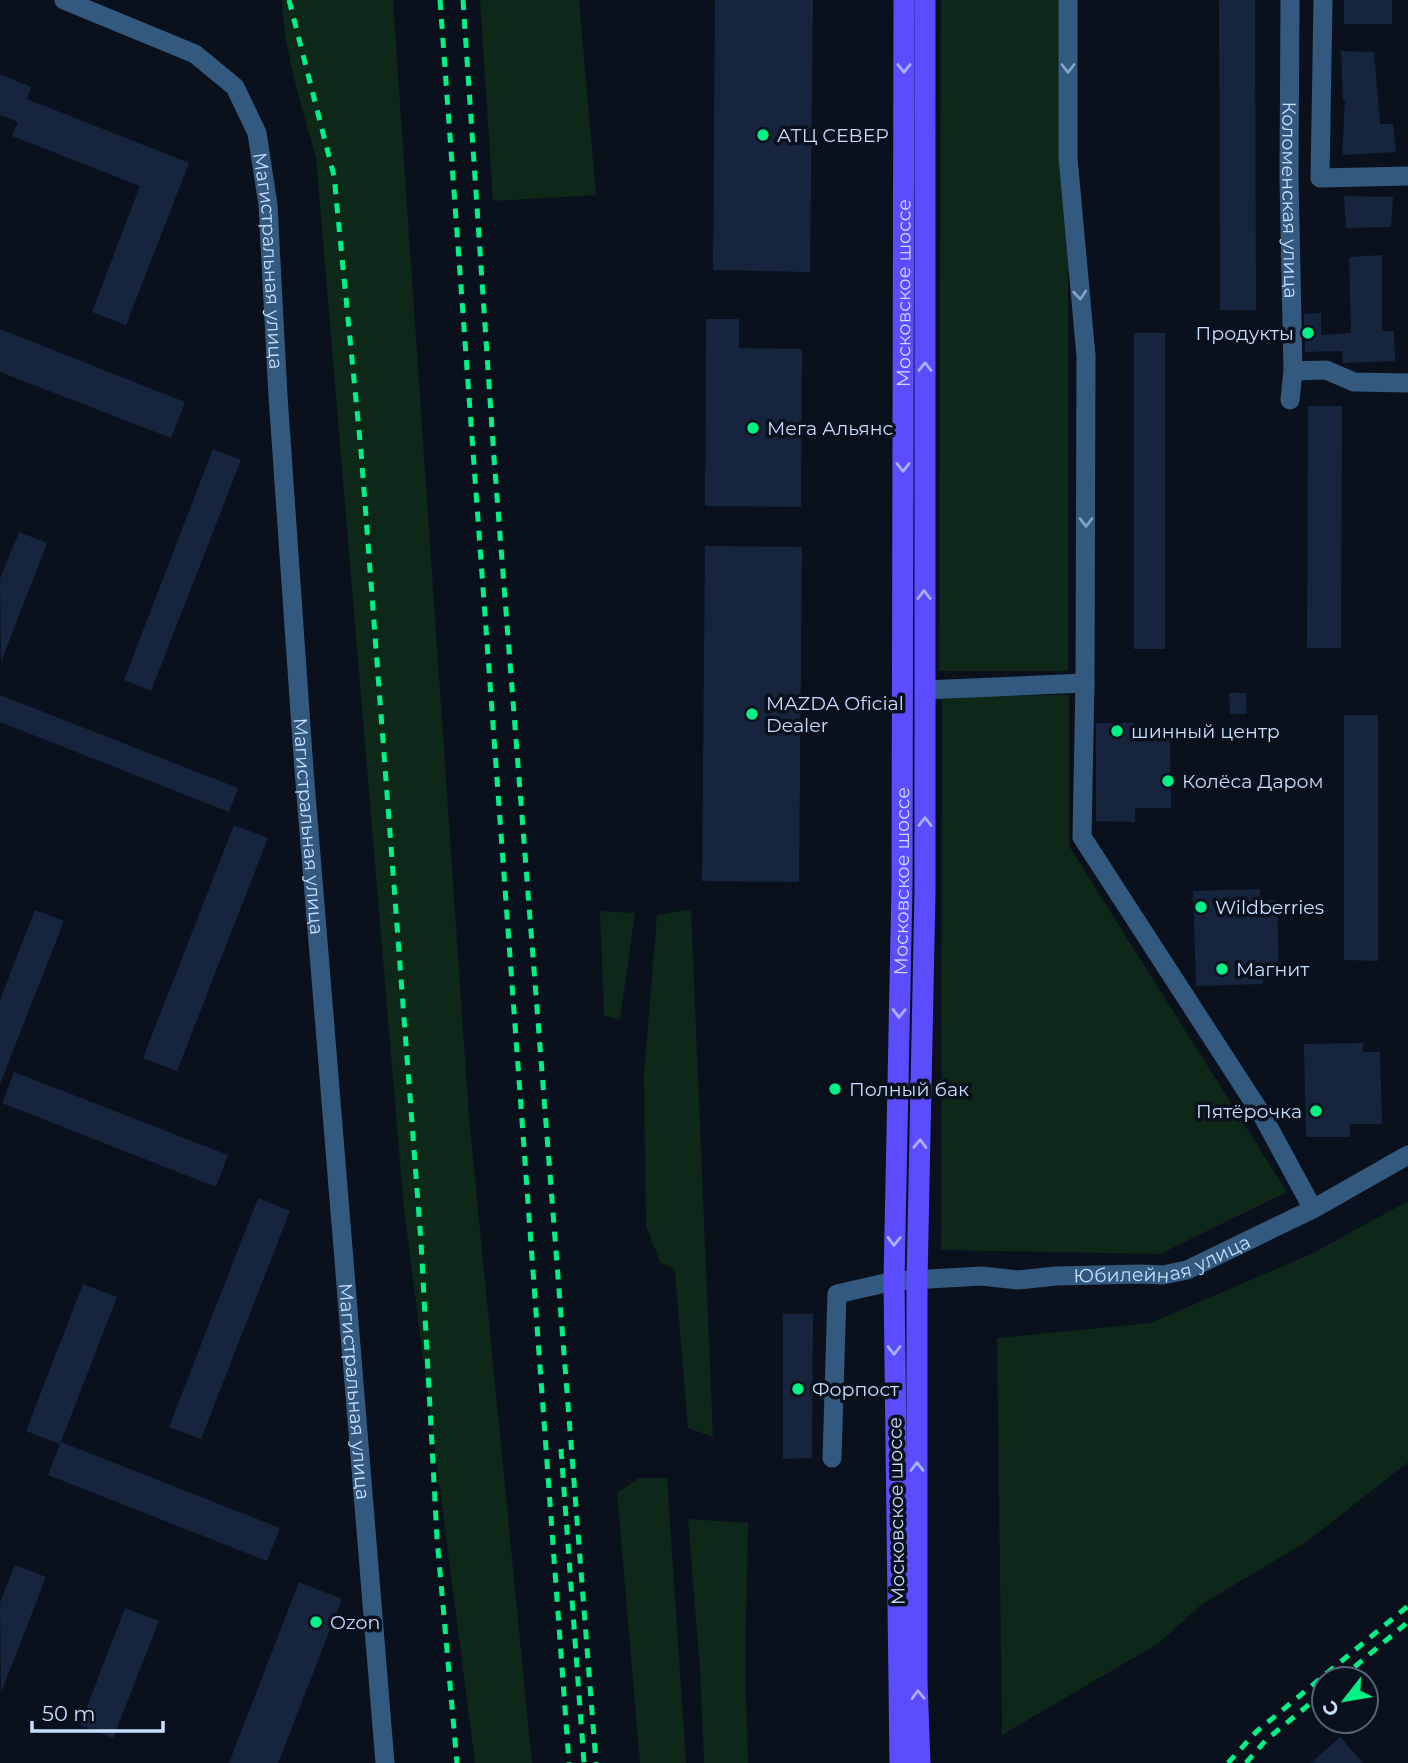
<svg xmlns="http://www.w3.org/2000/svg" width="1408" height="1763" viewBox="0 0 1408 1763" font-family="Montserrat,sans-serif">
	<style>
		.green { fill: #0d2718 }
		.building { fill: #16243e }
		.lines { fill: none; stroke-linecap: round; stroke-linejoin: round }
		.minor { stroke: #33597e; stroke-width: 19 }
		.major { stroke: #5b4dff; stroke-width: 21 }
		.rail { stroke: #00f186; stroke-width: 5; stroke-dasharray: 10 9; stroke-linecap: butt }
		.oneway { stroke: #a6b2ff }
		.oneway2 { stroke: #84a2c5 }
		.poi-dot { fill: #00f186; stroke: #0a111c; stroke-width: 2.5 }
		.labels { text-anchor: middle; stroke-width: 7; stroke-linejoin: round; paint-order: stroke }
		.poi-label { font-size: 19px; fill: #c6deff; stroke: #0a111c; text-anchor: start }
		.street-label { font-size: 19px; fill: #c6deff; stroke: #0a111c }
	</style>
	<rect width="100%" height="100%" fill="#0a111c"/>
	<g class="green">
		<path d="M282,0H393L469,1117L532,1763H475L404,1209L316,158C302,106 284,54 282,0Z"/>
		<polygon points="480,0 579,0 596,195 493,201"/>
		<polygon points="941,0 1068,0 1068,671 939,671"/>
		<polygon points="1069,695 1069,846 1287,1192 1160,1254 941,1250 942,696"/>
		<polygon points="691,909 713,1437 688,1428 675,1270 660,1262 646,1226 644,1073 657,915"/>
		<polygon points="600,911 635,913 620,1020 604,1015"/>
		<polygon points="1408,1201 1408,1462 1308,1541 1202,1604 1159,1643 1002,1735 997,1338 1151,1323 1313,1253"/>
		<polygon points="639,1478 667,1478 686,1763 640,1763 617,1493"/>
		<polygon points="688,1519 748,1523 745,1665 748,1763 704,1763 700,1669"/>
	</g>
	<g class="building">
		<polygon points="715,0 813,0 810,272 713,270"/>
		<polygon points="1219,0 1255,0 1256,310 1220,310"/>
		<rect x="1344" y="0" width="48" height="24"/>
		<polygon points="1341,51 1374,52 1380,124 1393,124 1396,152 1342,155 1345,101 1343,101"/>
		<polygon points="0,74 31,87 27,99 189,163 126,325 92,312 140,186 12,136 18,122 0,115"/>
		<polygon points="1344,196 1393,197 1391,227 1346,228"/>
		<polygon points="1382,255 1382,331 1394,331 1395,361 1343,363 1342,351 1305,352 1304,314 1321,313 1321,335 1351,333 1349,257"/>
		<polygon points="706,319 739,319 739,348 802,349 801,507 705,506"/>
		<polygon points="0,329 185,402 171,438 0,372"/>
		<rect x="1134" y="333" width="31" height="316"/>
		<polygon points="1308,406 1342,406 1341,648 1307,648"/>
		<polygon points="213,449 241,460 151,691 124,680"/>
		<polygon points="19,532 47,543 1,662 0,579"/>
		<polygon points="705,546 802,547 799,882 702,881"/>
		<polygon points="1229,693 1246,693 1247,714 1230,714"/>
		<polygon points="0,695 238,788 229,812 0,722"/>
		<polygon points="1344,715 1378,715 1378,961 1344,960"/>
		<polygon points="1096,723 1134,723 1134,733 1170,733 1171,808 1135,808 1135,822 1096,821"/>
		<polygon points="234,825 268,838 177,1071 143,1058"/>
		<polygon points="1260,889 1260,900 1277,900 1279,972 1263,972 1263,984 1196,986 1193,891"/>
		<polygon points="35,910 64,921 0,1084 0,1000"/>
		<polygon points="1363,1043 1363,1052 1380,1052 1382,1124 1350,1124 1350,1137 1306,1137 1304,1044"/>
		<polygon points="14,1072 228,1155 216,1187 2,1103"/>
		<polygon points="258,1198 290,1211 201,1439 169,1427"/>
		<polygon points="83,1284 117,1297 60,1444 26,1431"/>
		<polygon points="783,1314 813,1314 812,1458 783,1459"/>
		<polygon points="61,1442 280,1528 267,1561 48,1475"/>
		<polygon points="15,1565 46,1577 1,1693 0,1603"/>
		<polygon points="299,1582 342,1599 278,1763 229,1763"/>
		<polygon points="125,1608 159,1621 113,1738 80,1725"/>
		<polygon points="1340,1737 1363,1763 1311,1763"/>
	</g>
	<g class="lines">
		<g class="minor">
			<path id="s1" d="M64,0L195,54L235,87L257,133L268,205L278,396L304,770L385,1763"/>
			<polyline points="1068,0 1068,158 1086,356 1085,683 1082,837 1262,1115 1313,1209"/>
			<path id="s2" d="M1290,0L1289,177L1293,371L1290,400"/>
			<polyline points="1323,0 1320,178 1408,176"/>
			<polyline points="1293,371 1326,370 1354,382 1408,383"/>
			<polyline points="924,690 1085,683"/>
			<path id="s3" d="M832,1458L837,1294L894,1281L982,1276L1018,1280L1056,1276L1141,1274L1163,1275L1187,1270L1313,1209L1408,1155"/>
		</g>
		<g class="major">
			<path id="s4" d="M900,1763L894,1281L902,886L904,0"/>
			<polyline points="920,1763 917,1682 917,1281 925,891 925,0"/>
		</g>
		<g class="rail">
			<polyline points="289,0 334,176 361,451 421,1242 437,1538 457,1763"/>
			<polyline points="440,0 569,1763"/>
			<polyline points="463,0 494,458 596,1763"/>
			<polyline points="561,1449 584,1763"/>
			<polyline points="1340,1679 1408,1622"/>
			<polyline points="1228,1763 1256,1732 1408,1606"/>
			<polyline points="1246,1763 1266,1740 1324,1692"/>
		</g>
	</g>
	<defs><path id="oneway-chevron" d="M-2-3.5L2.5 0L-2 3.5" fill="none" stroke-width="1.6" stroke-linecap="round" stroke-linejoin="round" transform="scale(1.75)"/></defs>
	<g class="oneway">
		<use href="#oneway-chevron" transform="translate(904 68) rotate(90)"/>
		<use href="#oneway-chevron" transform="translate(925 367) rotate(-90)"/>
		<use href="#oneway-chevron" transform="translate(903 467) rotate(90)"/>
		<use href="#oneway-chevron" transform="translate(924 595) rotate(-90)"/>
		<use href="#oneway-chevron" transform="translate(925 822) rotate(-90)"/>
		<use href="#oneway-chevron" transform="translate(899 1013) rotate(91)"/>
		<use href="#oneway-chevron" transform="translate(920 1144) rotate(-89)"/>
		<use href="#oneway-chevron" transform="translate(894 1241) rotate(91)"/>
		<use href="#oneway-chevron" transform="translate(894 1350) rotate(90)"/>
		<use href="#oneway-chevron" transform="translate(917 1467) rotate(-90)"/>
		<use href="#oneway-chevron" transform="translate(918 1695) rotate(-92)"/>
	</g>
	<g class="oneway2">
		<use href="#oneway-chevron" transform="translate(1068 68) rotate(90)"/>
		<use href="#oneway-chevron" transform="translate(1080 295) rotate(85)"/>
		<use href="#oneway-chevron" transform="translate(1086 522) rotate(90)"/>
	</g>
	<g class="poi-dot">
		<circle cx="763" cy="135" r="7"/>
		<circle cx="1308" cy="333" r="7"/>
		<circle cx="753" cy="428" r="7"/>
		<circle cx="752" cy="714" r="7"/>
		<circle cx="1117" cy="731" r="7"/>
		<circle cx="1168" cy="781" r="7"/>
		<circle cx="1201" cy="907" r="7"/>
		<circle cx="1222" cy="969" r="7"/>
		<circle cx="835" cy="1089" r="7"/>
		<circle cx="1316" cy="1111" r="7"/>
		<circle cx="798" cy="1389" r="7"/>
		<circle cx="316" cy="1622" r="7"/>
	</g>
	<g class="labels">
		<g class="poi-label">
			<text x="777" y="142">АТЦ СЕВЕР</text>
			<text x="1294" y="340" text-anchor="end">Продукты</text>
			<text x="767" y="435">Мега Альянс</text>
			<text x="766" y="710">MAZDA Oficial<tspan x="766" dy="22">Dealer</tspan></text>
			<text x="1131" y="738">шинный центр</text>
			<text x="1182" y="788">Колёса Даром</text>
			<text x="1215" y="914">Wildberries</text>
			<text x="1236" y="976">Магнит</text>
			<text x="849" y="1096">Полный бак</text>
			<text x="1302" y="1118" text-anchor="end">Пятёрочка</text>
			<text x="812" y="1396">Форпост</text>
			<text x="330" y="1629">Ozon</text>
		</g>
		<g class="street-label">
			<text dy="7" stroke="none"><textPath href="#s2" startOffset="200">Коломенская улица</textPath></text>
			<text dy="7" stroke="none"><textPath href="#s1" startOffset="373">Магистральная улица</textPath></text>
			<text dy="7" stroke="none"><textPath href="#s4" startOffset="1470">Московское шоссе</textPath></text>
			<text dy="7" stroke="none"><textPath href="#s1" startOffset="940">Магистральная улица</textPath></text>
			<text dy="7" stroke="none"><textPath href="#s4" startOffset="882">Московское шоссе</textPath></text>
			<text dy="7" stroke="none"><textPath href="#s3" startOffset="494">Юбилейная улица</textPath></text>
			<text dy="7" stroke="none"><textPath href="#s1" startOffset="1507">Магистральная улица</textPath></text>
			<text transform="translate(896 1511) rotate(-91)" y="7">Московское шоссе</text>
		</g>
	</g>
	<g transform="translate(1345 1700) rotate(239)"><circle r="33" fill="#0a111c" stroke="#556377" stroke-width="2"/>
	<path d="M0-5L12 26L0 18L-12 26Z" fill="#00f186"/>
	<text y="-10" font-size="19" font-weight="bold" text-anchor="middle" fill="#c6deff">С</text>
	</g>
	<path d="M32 1721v10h131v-10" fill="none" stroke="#c6deff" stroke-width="3.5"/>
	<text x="42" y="1721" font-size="21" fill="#c6deff" stroke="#0a111c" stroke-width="5" paint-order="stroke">50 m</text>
</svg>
